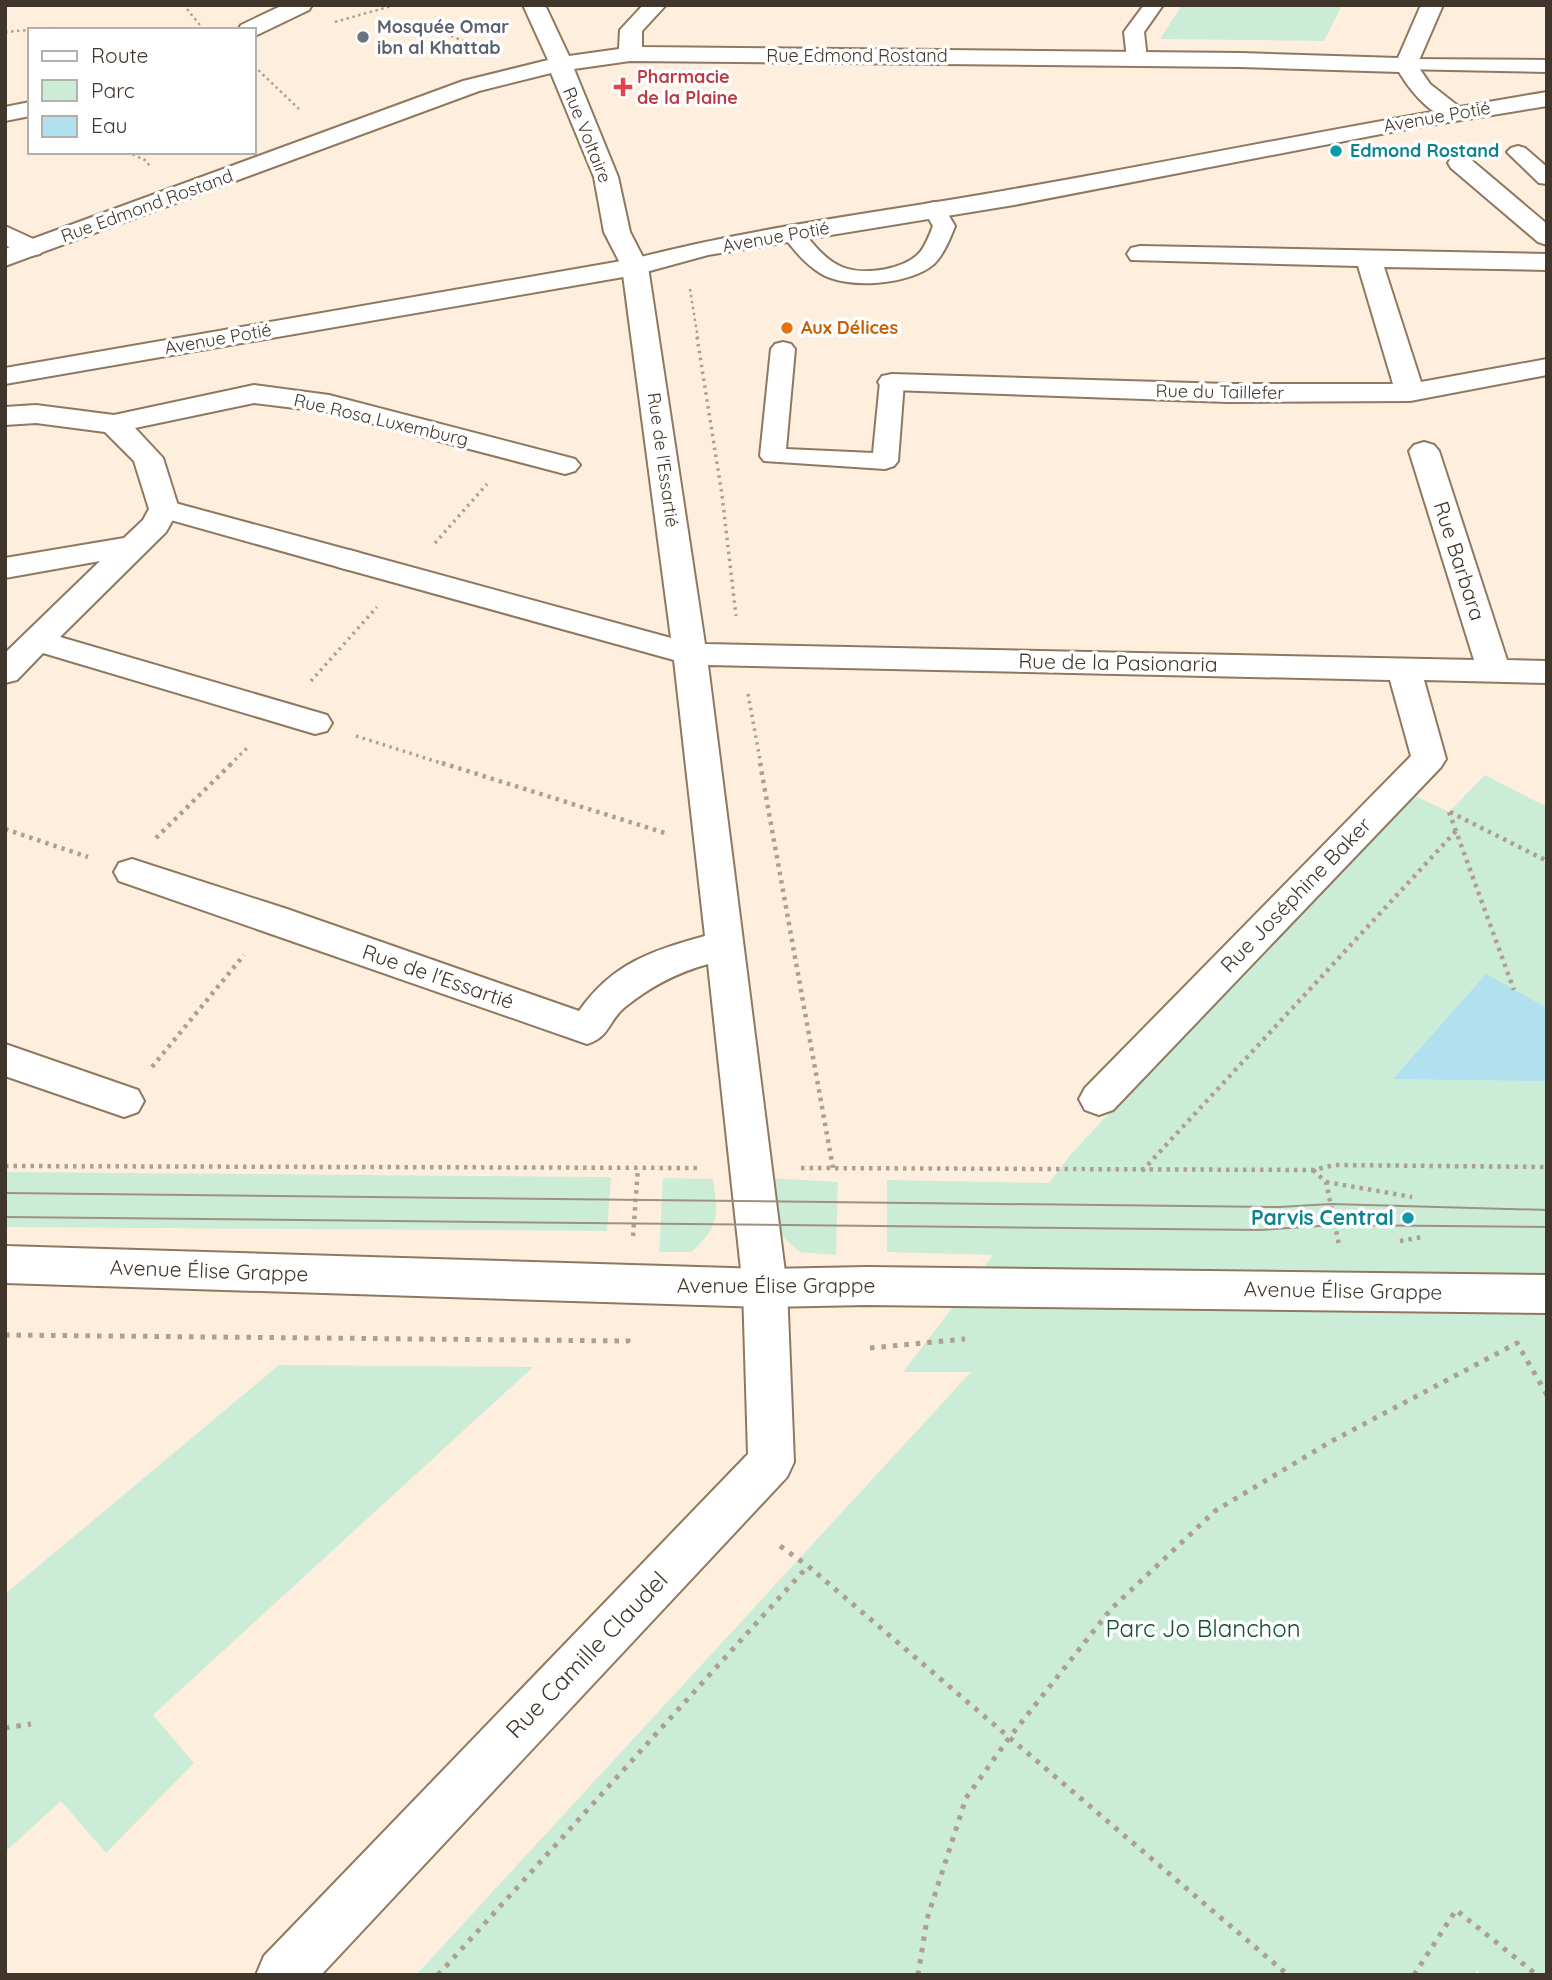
<svg xmlns="http://www.w3.org/2000/svg" width="1552" height="1980" viewBox="0 0 1552 1980" font-family="Quicksand,sans-serif">
	<style>
		.green { fill: #cbedd7 }
		.water { fill: #b1e0ee }
		.lines { fill: none; stroke-linecap: round; stroke-linejoin: round }
		.service-casing { stroke: #8f785e; stroke-width: 4 }
		.pedestrian-casing { stroke: #8f785e; stroke-width: 4 }
		.minor-casing { stroke: #8f785e; stroke-width: 4 }
		.tertiary-casing { stroke: #8f785e; stroke-width: 4 }
		.path-far3 { stroke: #aea091; stroke-width: 2.5; stroke-dasharray: 2.5 3.5; stroke-linecap: butt }
		.path-far2 { stroke: #aea091; stroke-width: 3.5; stroke-dasharray: 2.5 4.5; stroke-linecap: butt }
		.path-far1 { stroke: #aea091; stroke-width: 4.5; stroke-dasharray: 3.5 5; stroke-linecap: butt }
		.path { stroke: #aea091; stroke-width: 5; stroke-dasharray: 4.5 7; stroke-linecap: butt }
		.service { fill: #fff; fill-rule: evenodd }
		.pedestrian { fill: #fff; fill-rule: evenodd }
		.minor { fill: #fff; fill-rule: evenodd }
		.tertiary { fill: #fff; fill-rule: evenodd }
		.tram { stroke: #9e9082; stroke-width: 2 }
		.worship-dot { fill: #6b7280; stroke: #fff; stroke-width: 2.5 }
		.health-dot { fill: #e0444e; stroke: #fff; stroke-width: 2.5 }
		.culture-dot { fill: #0f9aa8; stroke: #fff; stroke-width: 2.5 }
		.food-dot { fill: #e8710a; stroke: #fff; stroke-width: 2.5 }
		.labels { text-anchor: middle; stroke-width: 7; stroke-linejoin: round; paint-order: stroke }
		.far-worship-label { font-size: 18px; font-weight: bold; fill: #5b616d; stroke: #fff; text-anchor: start }
		.far-street-label { font-size: 18px; fill: #41362b; stroke: #fff }
		.far-health-label { font-size: 18px; font-weight: bold; fill: #be3a42; stroke: #fff; text-anchor: start }
		.far-culture-label { font-size: 18px; font-weight: bold; fill: #0d838f; stroke: #fff; text-anchor: start }
		.far-food-label { font-size: 18px; font-weight: bold; fill: #c56008; stroke: #fff; text-anchor: start }
		.street-label { font-size: 21px; fill: #41362b; stroke: #fff }
		.culture-label { font-size: 21px; font-weight: bold; fill: #0d838f; stroke: #fff; text-anchor: end }
		.near-park-label { font-size: 24px; fill: #115031; stroke: #fff }
		.near-street-label { font-size: 24px; fill: #41362b; stroke: #fff }
	</style>
	<rect width="100%" height="100%" fill="#feeedd"/>
	<g class="green">
		<polygon points="1182,5 1342,5 1324,41 1160,39"/>
		<polygon points="1485,775 1547,807 1547,1975 1482,1975 1477,1970 1474,1975 416,1975 971,1372 903,1372 993,1255 887,1252 887,1180 1049,1183 1072,1153 1409,793 1449,812"/>
		<polygon points="5,1172 611,1177 607,1231 5,1227"/>
		<path d="M663,1178L713,1179C718,1217 721,1225 691,1252H659Z"/>
		<polygon points="768,1178 838,1182 836,1255 800,1252 777,1232"/>
		<polygon points="279,1365 533,1367 153,1715 194,1763 106,1853 61,1801 5,1852 5,1594"/>
	</g>
	<polygon class="water" points="1486,974 1547,1008 1547,1081 1393,1079"/>
	<g class="lines">
		<defs>
			<g id="service">
				<polygon points="1144,5 1163,5 1144,32 1147,59 1137,65 1127,59 1124,32"/>
				<polygon points="1406,59 1547,60 1547,72 1399,69 1396,65 1399,61"/>
				<polygon points="1518,146 1525,148 1547,167 1547,184 1539,183 1511,156 1507,152 1511,148"/>
				<path d="M934,202L942,204L955,226C950,239 944,254 934,264C910,285 846,290 820,273C805,264 792,248 782,234L785,229H801C812,243 825,260 842,267C863,276 906,270 921,251C926,244 930,234 933,226L923,209L926,204Z"/>
				<polygon points="783,342 791,344 795,349 786,449 873,453 880,382 883,377 892,375 901,377 904,382 898,461 894,466 885,469 764,461 760,456 771,349 775,344"/>
			</g>
			<g id="pedestrian">
				<polygon points="283,5 312,5 309,10 257,35 254,36 254,30 238,30 241,25"/>
				<polygon points="30,102 30,116 5,121 5,107"/>
				<polygon points="5,226 40,242 44,248 40,254 31,256 22,254 5,245"/>
				<polygon points="164,500 360,553 365,560 360,567 349,570 153,515 149,509 153,503"/>
			</g>
			<g id="minor">
				<path d="M523,5H545L569,56L619,49L620,30L643,5H666L642,31V47L1241,53L1398,58L1421,5H1443L1417,65L1430,84L1467,113L1463,118C1437,125 1411,92 1399,72L1241,67L630,61L574,69L618,177L630,232L648,267L705,644L1474,660L1409,451L1414,445L1424,442L1434,445L1439,451L1507,660L1547,661V683L1424,680L1446,759L1441,767L1113,1110L1099,1115L1085,1110L1079,1099L1085,1088L1411,756L1390,680L708,665L787,1288L794,1462L787,1477L321,1975H256L264,1956L748,1454L743,1288L708,964C676,973 651,986 625,1007C608,1021 610,1037 587,1044L119,881L114,872L119,863L132,859L287,909L579,1011C613,963 651,951 705,936L674,660L338,567L333,560L338,553L349,550L671,638L622,267L604,232L594,177L551,73L479,91L5,266V249L463,81L548,60Z"/>
				<polygon points="1460,156 1469,158 1547,224 1547,245 1538,242 1451,168 1448,163 1451,158"/>
				<polygon points="1140,246 1547,254 1547,270 1384,267 1421,382 1547,359 1547,375 1410,401 1228,402 892,390 882,388 878,382 882,376 892,374 1228,384 1393,384 1358,266 1131,260 1127,254 1131,248"/>
				<polygon points="254,385 329,395 575,459 580,465 575,471 565,474 328,412 254,403 135,428 163,458 179,509 166,532 60,637 327,715 332,723 327,731 315,734 43,653 17,680 5,683 5,653 100,561 5,578 5,558 124,538 143,520 149,509 134,461 105,432 36,423 5,425 5,407 36,405 114,415"/>
				<polygon points="5,1044 138,1090 144,1101 138,1112 124,1117 5,1076"/>
			</g>
			<g id="tertiary">
				<path d="M1547,92V106L1412,128L1014,205L708,255L635,275L5,384V368L633,259C758,226 887,212 1014,189C1192,158 1369,121 1547,92Z"/>
				<polygon points="5,1246 765,1269 867,1267 1547,1275 1547,1313 867,1305 765,1307 5,1283"/>
			</g>
		</defs>
		<use href="#service" class="service-casing"/>
		<use href="#pedestrian" class="pedestrian-casing"/>
		<use href="#minor" class="minor-casing"/>
		<use href="#tertiary" class="tertiary-casing"/>
		<g class="path-far3">
			<polyline points="187,9 204,30"/>
			<polyline points="335,22 395,5"/>
			<polyline points="36,30 55,28"/>
			<polyline points="5,32 30,30"/>
			<polyline points="451,36 476,46"/>
			<polyline points="254,66 299,109"/>
			<polyline points="127,152 145,160 150,166"/>
			<polyline points="690,289 698,339"/>
		</g>
		<g class="path-far2">
			<polyline points="697,337 722,495 736,616"/>
			<polyline points="435,543 487,484"/>
			<polyline points="311,681 377,607"/>
			<polyline points="748,694 761,765"/>
			<polyline points="356,736 447,765"/>
			<polyline points="230,765 249,746"/>
		</g>
		<g class="path-far1">
			<polyline points="442,763 665,833"/>
			<polyline points="760,763 833,1168"/>
			<polyline points="1449,812 1514,990"/>
			<polyline points="1450,812 1547,861"/>
			<polyline points="5,829 88,857"/>
			<polyline points="156,838 232,763"/>
			<polyline points="152,1067 244,955"/>
			<polyline points="5,1166 701,1168"/>
			<polyline points="801,1168 1313,1170 1334,1165 1547,1167"/>
			<polyline points="1313,1170 1326,1182 1339,1245"/>
			<polyline points="1142,1171 1456,831"/>
			<polyline points="1326,1182 1412,1197"/>
			<polyline points="633,1236 638,1168"/>
			<polyline points="1400,1241 1422,1237"/>
		</g>
		<g class="path">
			<polyline points="5,1335 628,1341 628,1333"/>
			<polyline points="870,1348 965,1339"/>
			<polyline points="780,1546 808,1566"/>
			<polyline points="5,1728 31,1724"/>
			<polyline points="438,1975 808,1566 1288,1975"/>
			<polyline points="918,1975 927,1919 966,1798 1009,1738 1111,1609 1215,1511 1330,1442 1517,1343 1547,1395"/>
			<polyline points="1414,1975 1456,1910 1537,1975"/>
		</g>
		<use href="#service" class="service"/>
		<use href="#pedestrian" class="pedestrian"/>
		<use href="#minor" class="minor"/>
		<use href="#tertiary" class="tertiary"/>
		<g class="tram">
			<polyline points="5,1193 1279,1207 1331,1204 1547,1210"/>
			<polyline points="5,1217 1260,1230 1335,1225 1547,1227"/>
		</g>
	</g>
	<circle class="worship-dot" cx="363" cy="37" r="7"/>
	<path class="health-dot" d="M619.5 76.5h7v7h7v7h-7v7h-7v-7h-7v-7h7z"/>
	<g class="culture-dot">
		<circle cx="1336" cy="151" r="7"/>
		<circle cx="1408" cy="1218" r="7"/>
	</g>
	<circle class="food-dot" cx="787" cy="328" r="7"/>
	<g class="labels">
		<g class="far-worship-label">
			<text x="377" y="33">Mosquée Omar<tspan x="377" dy="21">ibn al Khattab</tspan></text>
		</g>
		<g class="far-street-label">
			<text x="857" y="62">Rue Edmond Rostand</text>
			<text transform="translate(1437 117) rotate(-10)" y="6">Avenue Potié</text>
			<text transform="translate(587 135) rotate(68)" y="6">Rue Voltaire</text>
			<text transform="translate(147 206) rotate(-20)" y="6">Rue Edmond Rostand</text>
			<text transform="translate(776 237) rotate(-10)" y="6">Avenue Potié</text>
			<text transform="translate(218 339) rotate(-10)" y="6">Avenue Potié</text>
			<text transform="translate(1220 392) rotate(1)" y="6">Rue du Taillefer</text>
			<text transform="translate(381 420) rotate(13)" y="6">Rue Rosa Luxemburg</text>
			<text transform="translate(663 460) rotate(82)" y="6">Rue de l'Essartié</text>
		</g>
		<g class="far-health-label">
			<text x="637" y="83">Pharmacie<tspan x="637" dy="21">de la Plaine</tspan></text>
		</g>
		<g class="far-culture-label">
			<text x="1350" y="157">Edmond Rostand</text>
		</g>
		<g class="far-food-label">
			<text x="801" y="334">Aux Délices</text>
		</g>
		<g class="street-label">
			<text transform="translate(1459 561) rotate(72)" y="7">Rue Barbara</text>
			<text transform="translate(1118 663) rotate(1)" y="7">Rue de la Pasionaria</text>
			<text transform="translate(1296 895) rotate(-46)" y="7">Rue Joséphine Baker</text>
			<text transform="translate(438 977) rotate(19)" y="7">Rue de l'Essartié</text>
			<text transform="translate(209 1271) rotate(2)" y="7">Avenue Élise Grappe</text>
			<text x="776" y="1293">Avenue Élise Grappe</text>
			<text transform="translate(1343 1291) rotate(1)" y="7">Avenue Élise Grappe</text>
		</g>
		<g class="culture-label">
			<text x="1394" y="1225">Parvis Central</text>
		</g>
		<g class="near-park-label">
			<text x="1203" y="1637">Parc Jo Blanchon</text>
		</g>
		<g class="near-street-label">
			<text transform="translate(587 1655) rotate(-46)" y="8">Rue Camille Claudel</text>
		</g>
	</g>
	<rect width="1552" height="1980" fill="none" stroke="#41362b" stroke-width="14"/>
	<rect x="28" y="28" width="228" height="126" fill="#ffffff" stroke="#b3afaa" stroke-width="2"/>
	<rect x="42" y="51" width="35" height="10" fill="#ffffff" stroke="#b3afaa" stroke-width="2"/>
	<text x="91" y="63" font-size="21" fill="#41362b">Route</text>
	<rect x="42" y="80" width="35" height="21" fill="#cbedd7" stroke="#b3afaa" stroke-width="2"/>
	<text x="91" y="98" font-size="21" fill="#41362b">Parc</text>
	<rect x="42" y="116" width="35" height="21" fill="#b1e0ee" stroke="#b3afaa" stroke-width="2"/>
	<text x="91" y="133" font-size="21" fill="#41362b">Eau</text>
</svg>
